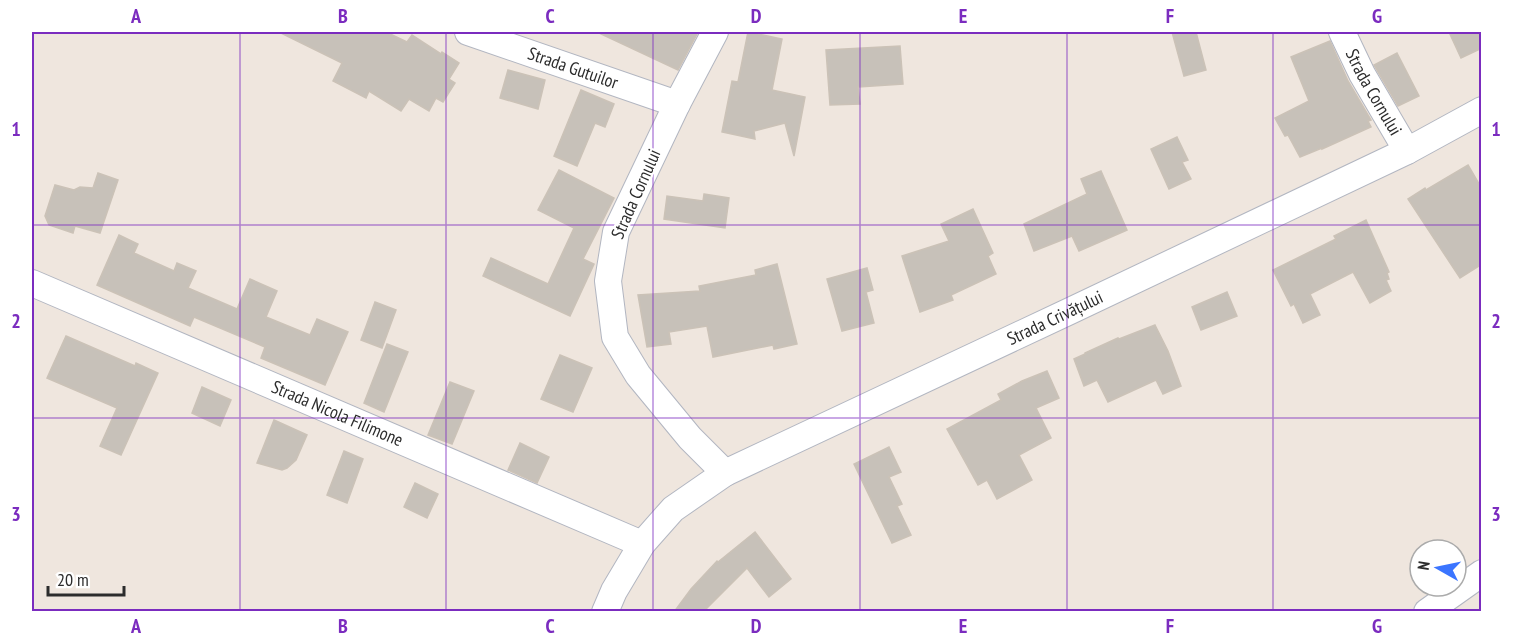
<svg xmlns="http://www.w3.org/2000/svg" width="1513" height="643" viewBox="0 0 1513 643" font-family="'PT Sans Narrow',sans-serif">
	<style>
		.building { fill: #c7c1b9; stroke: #cbc2b7; stroke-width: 1.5 }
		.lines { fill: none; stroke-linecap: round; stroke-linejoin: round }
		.minor-casing { stroke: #b2b6c1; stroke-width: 28 }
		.minor { stroke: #fff; stroke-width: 26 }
		.grid { fill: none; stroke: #7b2cbf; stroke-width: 1.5; stroke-opacity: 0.55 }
		.labels { text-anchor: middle; stroke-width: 4.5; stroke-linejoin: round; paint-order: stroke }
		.street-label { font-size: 18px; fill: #2c2c2c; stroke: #fff }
		.neatline { fill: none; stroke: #7b2cbf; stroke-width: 2 }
		.grid-label { font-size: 20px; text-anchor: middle; font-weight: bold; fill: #7b2cbf }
	</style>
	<rect width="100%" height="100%" fill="#efe6de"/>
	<g class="building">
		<polygon points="279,32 386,32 407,42 412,35 441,54 442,52 459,63 449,79 455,83 443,102 436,98 429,111 409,99 401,111 369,91 366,98 333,81 342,63"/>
		<polygon points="597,32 698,32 678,70"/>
		<polygon points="748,32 782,39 772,90 805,97 794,156 785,123 754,131 755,139 722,132 732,81 738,82"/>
		<polygon points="1172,32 1196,32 1206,70 1184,76"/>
		<polygon points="1449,32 1482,32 1482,48 1461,58"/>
		<polygon points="1330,41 1348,81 1371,120 1368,121 1371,127 1322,149 1322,148 1300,157 1288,135 1285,136 1275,118 1309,101 1291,57"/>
		<polygon points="900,46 903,84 858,87 860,104 830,105 826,50"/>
		<polygon points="1397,53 1419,96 1398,106 1374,65"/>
		<polygon points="508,70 545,80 538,109 500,98"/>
		<polygon points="581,90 614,104 605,127 595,123 577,166 554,156"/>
		<polygon points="1177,137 1188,160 1182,162 1191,179 1169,189 1151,149"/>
		<polygon points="1468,165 1482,189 1482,264 1460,278 1408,199 1425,188 1426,190"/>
		<polygon points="559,170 614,198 583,259 594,264 570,316 483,276 491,258 548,284 574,228 538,210"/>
		<polygon points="1101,171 1127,230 1079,251 1072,236 1034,251 1024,224 1087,194 1081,179"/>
		<polygon points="98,173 118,180 100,233 75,226 73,233 49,225 45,216 55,185 74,190 80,187 93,188"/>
		<polygon points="704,194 729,198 725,228 664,219 667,196 703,201"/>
		<polygon points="973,209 993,253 988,256 996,274 951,295 953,300 920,312 902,256 949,241 941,224"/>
		<polygon points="1366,220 1389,272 1387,273 1389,279 1386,280 1391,291 1370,303 1353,272 1310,294 1320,315 1303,323 1294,304 1291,306 1273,270 1336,239 1334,236"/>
		<polygon points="119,235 138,244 134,253 174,271 177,263 196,271 188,288 237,309 250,279 277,291 266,317 310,335 317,319 348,332 325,385 261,358 265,347 194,317 190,326 97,285"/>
		<polygon points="777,264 797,344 774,349 773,345 713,357 707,326 669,332 671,344 647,347 638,295 700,291 699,286 756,275 755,270"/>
		<polygon points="867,268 873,290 866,292 874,323 842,331 827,279"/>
		<polygon points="1227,292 1237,316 1201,330 1192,307"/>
		<polygon points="375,302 396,310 382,348 361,340"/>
		<polygon points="1155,325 1168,351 1181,386 1163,394 1156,380 1108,402 1097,380 1084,386 1074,359 1085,354 1085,353 1118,338 1119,339"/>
		<polygon points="66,336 135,366 136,363 158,373 121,455 100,446 117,408 47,378"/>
		<polygon points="387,344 408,352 384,412 364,403"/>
		<polygon points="560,355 592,368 573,412 541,399"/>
		<polygon points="1047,371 1059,398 1036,408 1051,438 1019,455 1032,480 997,499 987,480 978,485 947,429 1001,400 998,394 1022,381"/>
		<polygon points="450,382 474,391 452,444 428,435"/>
		<polygon points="202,387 231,400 220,426 192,413"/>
		<polygon points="274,420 307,435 296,460 287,468 282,470 257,463"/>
		<polygon points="520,443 549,457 537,483 508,470"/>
		<polygon points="889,447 901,472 889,477 902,504 897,506 911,535 892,543 854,464"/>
		<polygon points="344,451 363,459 347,503 327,495"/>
		<polygon points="415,483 438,494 427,518 404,507"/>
		<polygon points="755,532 791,579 769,597 747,568 703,612 674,612 691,589 717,561 718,562"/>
	</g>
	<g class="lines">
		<defs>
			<g id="minor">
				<path id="s1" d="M468,32L677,104"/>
				<polyline points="715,32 677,104 616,232 608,281 615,337 638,375 690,438 725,473"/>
				<path id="s2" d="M1342,32L1362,74L1407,151"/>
				<path id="s3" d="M32,283L642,544"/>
				<path id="s4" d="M605,612L614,591L642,544L673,509L725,473L1070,311L1407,151L1482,110"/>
				<polyline points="1427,612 1482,573"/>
			</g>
		</defs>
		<use href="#minor" class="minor-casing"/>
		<use href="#minor" class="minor"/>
	</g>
	<path class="grid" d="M240,32V612M446,32V612M653,32V612M860,32V612M1067,32V612M1273,32V612M32,225H1482M32,418H1482"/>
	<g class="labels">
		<g class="street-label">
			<text dy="6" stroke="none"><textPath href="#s1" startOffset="111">Strada Gutuilor</textPath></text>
			<text dy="6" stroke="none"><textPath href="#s2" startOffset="68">Strada Cornului</textPath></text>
			<text transform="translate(636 194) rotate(-66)" y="6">Strada Cornului</text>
			<text dy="6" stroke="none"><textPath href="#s4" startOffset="552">Strada Crivățului</textPath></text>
			<text dy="6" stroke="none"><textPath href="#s3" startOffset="332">Strada Nicola Filimone</textPath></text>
		</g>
	</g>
	<rect width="1513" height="643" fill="none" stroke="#ffffff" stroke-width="66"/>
	<g transform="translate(1438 568) rotate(279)"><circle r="28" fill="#ffffff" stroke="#ababab" stroke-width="1.5"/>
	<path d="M0-4.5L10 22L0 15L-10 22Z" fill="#3b75ff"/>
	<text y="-9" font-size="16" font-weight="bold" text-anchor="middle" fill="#2c2c2c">N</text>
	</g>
	<path d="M48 586v9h76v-9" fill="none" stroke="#2c2c2c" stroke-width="3"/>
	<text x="57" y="586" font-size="18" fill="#2c2c2c" stroke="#ffffff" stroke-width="4.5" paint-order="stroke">20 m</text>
	<rect x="33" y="33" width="1447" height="577" class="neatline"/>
	<g class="grid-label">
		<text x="136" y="23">A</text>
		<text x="343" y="23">B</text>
		<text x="550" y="23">C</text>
		<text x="756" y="23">D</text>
		<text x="963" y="23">E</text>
		<text x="1170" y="23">F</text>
		<text x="1377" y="23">G</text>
		<text x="16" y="136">1</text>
		<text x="1496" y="136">1</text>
		<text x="16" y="328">2</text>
		<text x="1496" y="328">2</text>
		<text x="16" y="521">3</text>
		<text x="1496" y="521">3</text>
		<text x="136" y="633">A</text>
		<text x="343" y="633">B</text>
		<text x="550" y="633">C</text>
		<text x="756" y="633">D</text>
		<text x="963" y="633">E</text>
		<text x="1170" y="633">F</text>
		<text x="1377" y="633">G</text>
	</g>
</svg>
